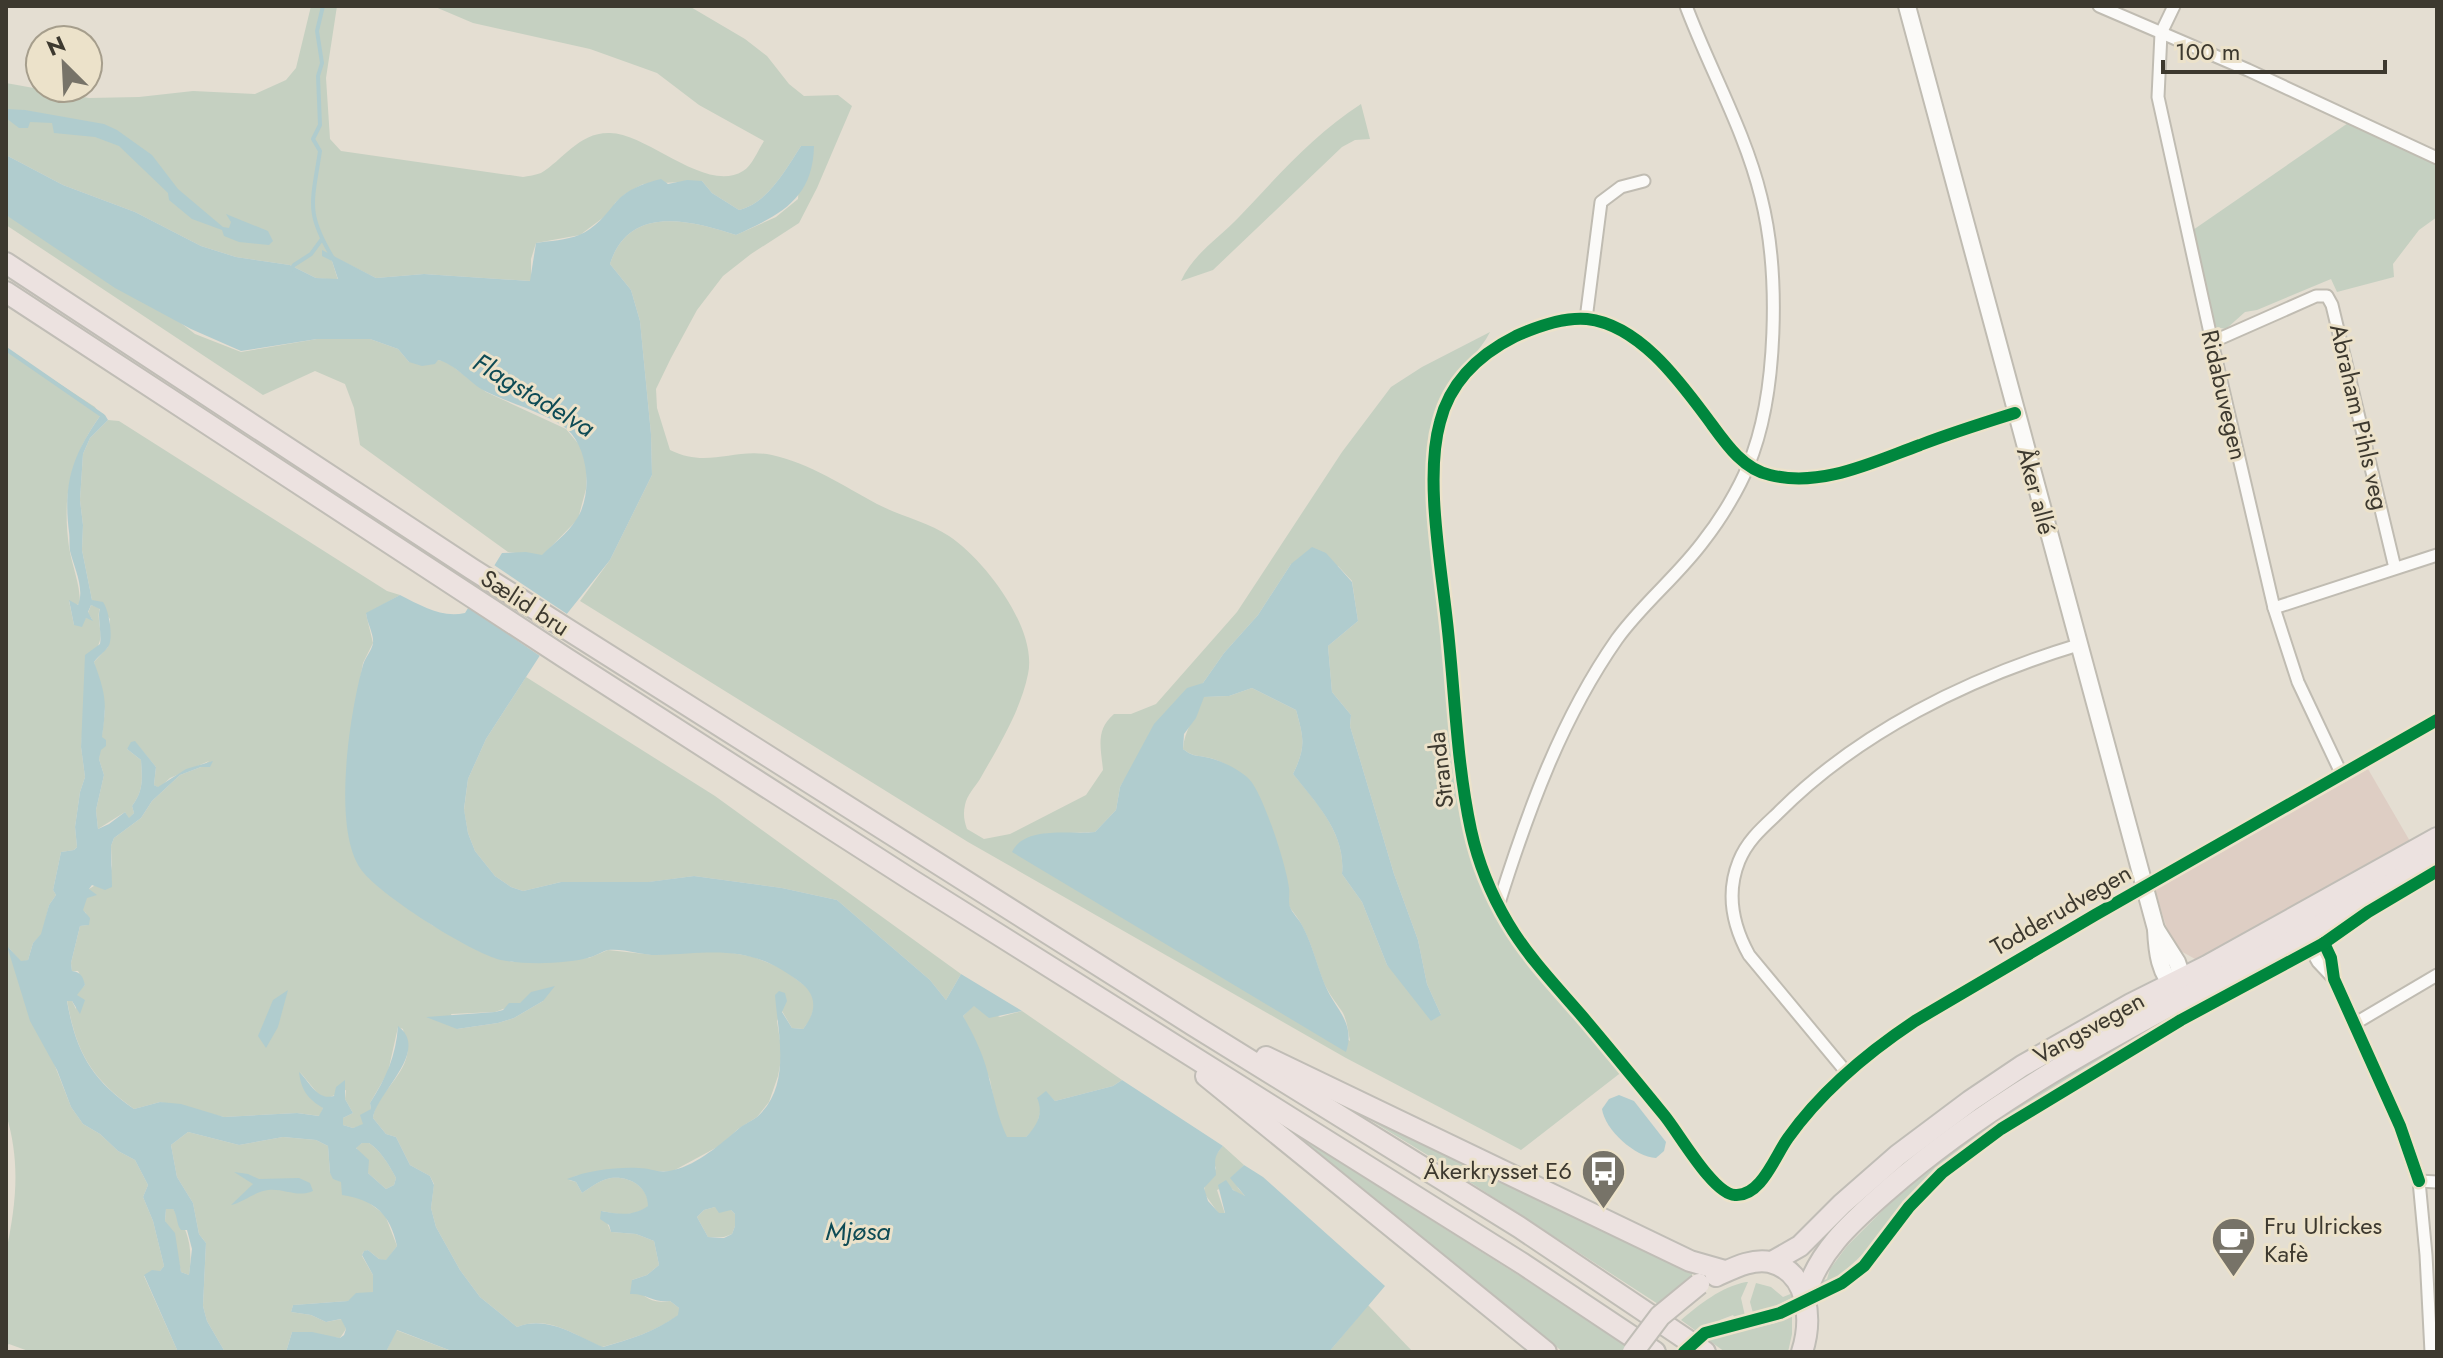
<svg xmlns="http://www.w3.org/2000/svg" width="2443" height="1358" viewBox="0 0 2443 1358" font-family="Jost,sans-serif">
	<style>
		.commercial { fill: #decec4 }
		.green { fill: #c5d0c1; fill-rule: evenodd }
		.water { fill: #b0ccce; fill-rule: evenodd }
		.pier { fill: #e4ded2 }
		.lines { fill: none; stroke-linecap: round; stroke-linejoin: round }
		.stream { stroke: #b0ccce; stroke-width: 4 }
		.street-casing { stroke: #c0bcb2; stroke-width: 15 }
		.secondary-casing { stroke: #c0bcb2; stroke-width: 20 }
		.highway-casing { stroke: #c0bdb6; stroke-width: 24 }
		.street { stroke: #fbfaf8; stroke-width: 11 }
		.secondary { stroke: #fbfaf8; stroke-width: 16 }
		.highway { stroke: #ece2e0; stroke-width: 20 }
		.highway-bridge-casing { stroke: #c0bdb6; stroke-width: 24; stroke-linecap: butt }
		.highway-bridge { stroke: #ece2e0; stroke-width: 20 }
		.cycleway-casing { stroke: #ece2ca; stroke-width: 17 }
		.cycleway { stroke: #00873e; stroke-width: 12 }
		.labels { text-anchor: middle; stroke-width: 6; stroke-linejoin: round; paint-order: stroke }
		.street-label { font-size: 24px; fill: #3d392f; stroke: #ece2ca }
		.poi-label { font-size: 24px; fill: #3d392f; stroke: #ece2ca; text-anchor: end }
		.water-label { font-size: 26px; font-style: italic; fill: #0e4b55; stroke: #ece2ca }
	</style>
	<rect width="100%" height="100%" fill="#e4ded2"/>
	<polygon class="commercial" points="2368,769 2411,843 2197,960 2177,949 2169,936 2155,890"/>
	<g class="green">
		<path d="M311,6H337L326,78L330,139L341,151L523,177C528,176 536,175 541,173C563,160 579,132 610,133C649,134 706,194 743,171C752,166 758,150 764,141L699,105L657,73L590,49L473,23L433,6H689L745,39L767,56L789,84L804,96L838,95L852,106L817,188L799,223L751,254L723,276L697,310L671,358L656,389L657,408L670,450C708,469 734,447 772,455C809,463 844,486 877,504C900,516 928,522 949,536C984,559 1038,629 1028,674C1021,710 998,747 980,779C975,787 967,795 965,805C963,814 964,820 967,829L984,839L1010,834L1086,795L1103,770C1101,748 1095,730 1114,714H1131L1156,704L1237,612L1342,452L1391,387L1422,367L1490,332C1480,352 1463,364 1451,383C1437,405 1432,430 1426,455C1432,530 1438,605 1446,679C1454,759 1456,845 1497,915C1531,973 1579,1022 1623,1071L1521,1150L1346,1058L968,842L580,601L610,560L652,475L651,434L640,321L631,290L610,264C629,204 690,220 736,235L776,217L798,199L801,146C786,169 768,203 739,210L712,193L702,181L643,184L625,194L615,203L612,211L580,235L536,243L531,259V281L424,274L376,278L322,251L332,261L338,280L316,278L290,265L236,257L201,246L135,212L63,185L6,155V83L89,98L139,97L193,91L255,94L286,80L296,68ZM1291,564L1338,566L1352,581L1358,621L1328,646L1332,692L1351,715L1350,726L1394,874L1418,940L1427,984L1441,1015L1387,965L1362,902L1342,874C1346,834 1317,803 1293,774C1306,747 1304,739 1296,710L1252,688L1229,696L1203,697C1196,716 1184,730 1183,749C1192,756 1195,755 1205,757C1219,759 1232,768 1244,776C1267,791 1282,879 1290,908C1309,930 1314,957 1324,983C1329,994 1335,1001 1341,1010C1347,1018 1348,1031 1350,1041L1043,834L1095,832L1116,810L1120,787L1128,774L1203,683L1224,653L1258,615Z"/>
		<path d="M1361,104L1370,139L1355,140L1342,147L1213,270L1181,281C1193,254 1219,238 1239,217C1278,176 1313,135 1361,104Z"/>
		<polygon points="2351,121 2437,164 2437,217 2419,230 2393,264 2394,277 2337,292 2331,279 2257,310 2245,312 2226,329 2215,327 2193,230"/>
		<polygon points="6,215 62,246 164,310 195,334 241,352 317,339 370,339 398,349 409,362 438,360 447,362 486,392 566,429 581,447 587,468 586,489 578,519 542,556 508,552 360,445 354,408 345,384 315,371 263,395 6,225"/>
		<path d="M6,349L95,407L100,416C70,458 62,496 69,547C72,566 80,583 80,603L77,605L69,601L74,625L86,618L92,619L88,613L91,605L100,608C95,622 107,636 95,650L84,714L81,747L85,777L80,792L75,827L77,847L74,850L61,852L53,890L56,895L49,905L42,934L33,943L28,960L21,962L9,948L71,1107L83,1124L100,1134L118,1151L135,1160L148,1185L143,1197L153,1221L164,1266L160,1271L144,1276L178,1352H31L9,1344L6,1346C6,1321 2,1276 6,1253C16,1203 21,1164 6,1114Z"/>
		<path d="M108,420L119,421L387,591L400,595L366,614L373,643L363,663L358,691L347,781L346,817L405,905L432,925L512,962L589,958L608,950L654,955L716,950L754,957L783,969L809,989L814,999V1008L810,1020L803,1029L792,1028L782,1011L777,1021L782,1054L778,1076L769,1102L757,1117L738,1129L721,1145L673,1171L593,1173L575,1176L569,1180L576,1182L582,1193C591,1187 600,1180 611,1178C630,1176 648,1187 649,1206C633,1217 620,1215 602,1211L611,1232L636,1234L654,1241L659,1265L647,1275L632,1280C643,1297 649,1304 670,1301L679,1308V1315C654,1332 631,1339 602,1347C574,1335 548,1314 517,1327L480,1297L460,1270L436,1227L431,1208L434,1184L430,1176L410,1165L396,1137L386,1134L373,1118C376,1095 402,1079 407,1055C409,1048 404,1037 403,1029L398,1027L388,1072L370,1103L371,1109L363,1125L353,1128L343,1125V1118L353,1113L345,1099L346,1090L328,1098L319,1095L300,1072L323,1108L320,1116L297,1113L224,1117L160,1102L134,1109C91,1078 76,1052 67,1000L72,1001L76,1009V995L85,985L78,971H72L71,963L80,926L88,925L86,913L82,910L89,889L110,876L112,865L111,846L114,838L141,818L152,801L180,775L201,767L209,761L170,778L159,788L154,785L156,767L135,742L127,749L141,760C142,779 144,790 132,806L134,813L129,819L125,812L98,829L96,810L104,775L99,759L105,711L94,662L108,647L110,619L92,600L82,550L83,525L80,500L83,454L90,438ZM543,1001L514,1018L498,1023L457,1029L451,1014L495,1012L520,1003Z"/>
		<polygon points="526,677 715,796 961,974 946,1000 930,980 837,900 782,888 694,876 649,882 561,882 523,891 511,887 495,876 475,851 468,833 464,810 468,779 486,739"/>
		<polygon points="2214,993 2215,994 2077,1073 1985,1132 1912,1192 1866,1251 1848,1268 1835,1278 1769,1309 1753,1313 1750,1302 1756,1283 1771,1287 1783,1297 1827,1279 1830,1269 1847,1246 1916,1177 2032,1093"/>
		<polygon points="974,1005 1000,1017 1022,1011 1122,1080 1113,1086 1055,1101 1046,1092 1036,1127 1026,1137 1006,1137 997,1116 990,1080 963,1016"/>
		<polygon points="1324,1092 1692,1270 1692,1276 1658,1304 1439,1162"/>
		<polygon points="1278,1123 1627,1344 1622,1352 1563,1352 1275,1125"/>
		<polygon points="188,1132 239,1145 283,1137 316,1140 328,1146 330,1173 385,1215 397,1246 386,1261 379,1259 368,1250 363,1252 362,1256 373,1275 373,1292 348,1301 293,1305 291,1312 311,1315 326,1322 342,1319 346,1329 340,1338 292,1332 286,1352 225,1352 207,1321 203,1306 206,1243 199,1234 193,1203 177,1177 171,1145"/>
		<path d="M362,1143H369C381,1151 389,1165 396,1178L394,1185L386,1189L368,1173L356,1147Z"/>
		<path d="M1223,1146L1244,1165L1233,1176L1238,1188L1245,1196L1239,1195L1228,1185L1217,1190L1225,1214H1219L1204,1193L1205,1184L1211,1180L1216,1168C1211,1159 1217,1153 1223,1146Z"/>
		<polygon points="715,1207 731,1210 735,1214 735,1226 732,1234 724,1237 708,1237 697,1217 704,1210"/>
		<path d="M166,1209H173C189,1230 193,1249 189,1275L181,1272L176,1248L165,1221Z"/>
		<path d="M1746,1282H1748L1741,1298L1745,1316L1735,1318L1733,1315L1720,1320L1722,1332L1726,1335L1776,1323L1792,1313V1334L1788,1352H1725L1681,1320C1700,1304 1721,1287 1746,1282Z"/>
		<polygon points="1368,1305 1413,1352 1329,1352"/>
		<polygon points="396,1330 454,1352 386,1352"/>
	</g>
	<g class="water">
		<polygon points="6,109 25,110 104,124 117,130 152,155 178,189 223,227 229,228 231,222 226,214 268,231 273,241 269,245 239,242 224,236 222,230 192,219 169,200 168,193 119,146 95,137 54,133 52,123 30,122 28,128 19,128 6,118"/>
		<path d="M801,146H814C813,200 779,215 736,235C690,220 629,204 610,264L631,290L640,321L651,434L652,475L610,560L566,615L486,739L468,779L464,809L468,833L475,851L495,876L511,887L523,891L561,882H648L694,876L782,888L837,900L930,980L946,1000L961,974L1022,1011L989,1018L974,1006L963,1016C975,1037 985,1058 990,1082C995,1101 998,1118 1007,1137H1026C1037,1126 1044,1113 1037,1098L1046,1091L1055,1101L1113,1086L1122,1080L1223,1146C1213,1157 1215,1161 1216,1175L1204,1188L1208,1201L1219,1213H1225L1218,1185L1226,1180L1233,1190L1245,1196L1230,1178L1244,1165L1263,1177L1385,1286L1329,1352H454L397,1330L386,1352H286L292,1332H312L340,1338L344,1335L346,1329L341,1319L326,1322L311,1315L291,1312L293,1305L348,1301L356,1293L373,1292V1275L362,1255L364,1251L368,1250L379,1259L386,1260L397,1246C390,1213 374,1200 342,1195L341,1182L333,1179L330,1173L328,1146L316,1140L283,1137L239,1145L188,1132L171,1145L177,1177L193,1203L199,1234L206,1243L203,1306L207,1321L225,1352H178L144,1275L152,1270L160,1271L164,1266L153,1221L143,1197L148,1185L135,1160L118,1151L100,1134L83,1124L71,1107L57,1070L30,1021L7,946L21,961L28,960L33,943L41,934L49,905L56,895L53,890L61,852L74,850L77,847L75,827L80,792L85,777L81,747L85,655L100,644C102,634 97,615 100,609L91,605L88,612L93,621L86,618L82,627L74,625L69,600L78,605C85,589 74,567 70,551C69,545 70,539 69,532C63,484 72,456 100,416L105,415L108,420L90,438L83,454L80,500L83,525L82,550L92,600L103,602C109,610 114,639 108,647C104,653 98,656 94,662C106,695 107,702 102,737L106,740V746L101,750L99,759L104,775L96,810L98,829L109,824L125,812L129,818L134,813L132,806C144,790 142,779 141,760L127,749L131,742L135,741L156,767L154,785L158,787L186,769L213,761L210,767H201L180,775L152,801L141,818L114,838L111,846L112,887L105,890L92,885L89,889L97,895L87,898L83,910L90,918L89,925L80,926L71,963L72,971C81,972 83,977 85,985L77,995L85,1000L80,1014L72,1001H67C76,1052 91,1079 134,1109L160,1102L181,1104L224,1117L297,1113L319,1116L323,1108C308,1099 301,1090 299,1072C310,1082 317,1101 334,1096L336,1087L345,1080V1099L353,1113L343,1118V1125L353,1128L363,1124L360,1115L371,1109L370,1103C386,1078 396,1056 398,1026C431,1051 376,1093 373,1118L386,1134L396,1137L410,1165L430,1176L434,1185L431,1208L436,1227L460,1270L480,1297L517,1327C548,1315 574,1335 603,1347C631,1339 654,1332 678,1315L679,1308L670,1301C652,1303 647,1293 630,1294L632,1280L647,1275L659,1265L654,1241L636,1234L611,1232L609,1225L600,1219L601,1211C619,1214 632,1217 648,1206C648,1187 630,1176 611,1178C600,1180 591,1187 582,1193L576,1182L567,1179C589,1170 616,1167 639,1168C650,1168 657,1173 669,1171C694,1167 717,1147 736,1131C742,1125 750,1122 757,1117C792,1086 778,1034 775,995L779,991L785,993L787,1001L782,1012L792,1028L803,1029C816,1013 818,996 801,983C749,943 716,953 657,955C641,955 623,948 608,950C603,951 597,955 591,957C569,964 524,965 501,960C471,953 376,893 360,868C332,826 350,712 363,665C365,658 372,650 373,643C374,634 367,623 366,613L400,595C422,606 441,618 465,613L502,553L526,552L542,555C553,544 568,533 576,520C593,496 589,449 567,429C550,415 510,403 489,393C470,385 458,365 438,360L435,364L422,366L409,362L398,349L370,339H317L241,351L191,329L115,288L6,215V155L63,185L135,212L201,246L236,257L290,265L316,278L338,279L332,261L322,256V250L376,278L424,274L530,281L536,243C549,241 567,240 579,235C595,229 607,213 616,202C627,189 645,183 661,179L668,184L687,180L702,181L712,193L739,210C768,203 786,169 801,146ZM362,1143H369C381,1151 389,1165 396,1178L394,1185L386,1189L368,1173L369,1160L356,1148ZM715,1207L719,1213L731,1210L735,1214V1226L732,1234L724,1238L708,1237L697,1217L704,1210ZM166,1209H173C178,1216 176,1224 181,1230H187L192,1249L189,1275L181,1272L175,1233L165,1221Z"/>
		<path d="M1312,547L1326,553L1352,582L1358,621L1328,646L1332,692L1351,715L1350,726L1394,874L1418,940L1427,984L1441,1015L1431,1021L1387,965L1362,902L1342,874C1346,833 1316,803 1293,774C1306,747 1304,739 1296,710L1252,688L1229,696L1204,697L1196,718L1184,734L1183,749C1192,756 1194,755 1205,757C1218,759 1239,769 1249,779C1263,793 1287,867 1289,888C1290,894 1288,901 1290,907C1292,913 1300,920 1303,927C1313,946 1317,966 1325,985C1335,1009 1356,1023 1346,1052L1012,852C1025,825 1070,835 1095,832L1116,810L1120,787L1154,724L1187,688L1203,683L1224,653L1258,615L1291,564Z"/>
		<polygon points="555,986 543,1001 514,1018 498,1023 457,1029 426,1017 495,1012 503,1010 509,1003 520,1003 531,992"/>
		<polygon points="288,990 278,1027 266,1048 258,1036 273,1000"/>
		<path d="M1619,1095L1634,1101L1666,1142L1664,1151L1656,1158C1635,1157 1605,1130 1602,1109L1609,1099Z"/>
		<path d="M234,1172L248,1174L259,1179L299,1178L310,1183L313,1191C297,1198 284,1188 268,1190C254,1192 244,1202 231,1205L253,1184Z"/>
	</g>
	<polygon class="pier" points="491,563 570,616 543,658 465,605"/>
	<g class="lines">
		<g class="stream">
			<path d="M323,6L317,31L322,63L318,76L320,125L313,139L320,151C312,204 305,212 334,260"/>
			<polyline points="290,271 294,265 311,254 322,239"/>
			<polyline points="6,349 103,416 102,419"/>
		</g>
		<defs>
			<g id="street">
				<polyline points="2099,6 2248,70 2437,158"/>
				<polyline points="2174,6 2161,33 2158,97 2212,342 2274,608 2298,682 2342,775"/>
				<polyline points="1586,319 1601,202 1621,187 1644,181"/>
				<polyline points="2212,342 2316,296 2327,296 2332,305 2395,568"/>
				<path d="M2015,413C1983,423 1951,433 1920,445C1873,462 1821,488 1770,475C1743,469 1726,444 1710,422C1681,383 1640,325 1587,319C1565,317 1536,327 1516,336C1480,354 1450,382 1440,422C1424,479 1442,570 1448,631C1455,697 1457,765 1471,830C1478,862 1492,896 1508,923C1528,957 1557,987 1582,1016C1610,1049 1637,1082 1664,1115C1679,1133 1713,1194 1735,1195C1761,1197 1775,1156 1788,1138C1822,1090 1867,1053 1915,1021L2095,915L2437,720"/>
				<polyline points="2274,608 2437,555"/>
				<path d="M1499,903C1528,811 1561,719 1617,639C1643,603 1679,575 1705,539C1720,520 1739,489 1748,466C1778,395 1780,272 1761,197C1745,131 1710,70 1686,6"/>
				<polyline points="2310,925 2315,928 2331,958 2334,979 2400,1126 2419,1181 2426,1255 2431,1352"/>
				<polyline points="2301,932 2318,962 2334,979"/>
				<polyline points="2354,1024 2437,975"/>
				<path d="M1847,1073L1749,955C1733,926 1726,893 1739,861C1747,841 1762,828 1777,814C1858,732 1969,678 2078,645"/>
				<polyline points="2419,1181 2437,1182"/>
			</g>
			<g id="secondary">
				<path d="M1907,6L2156,929C2157,950 2159,976 2177,989"/>
				<polyline points="2156,929 2177,962 2186,988"/>
			</g>
			<g id="highway">
				<polyline points="6,263 472,569 1193,1025 1519,1227 1705,1352"/>
				<polyline points="6,292 564,657 913,881 1523,1264 1655,1352"/>
				<polyline points="1266,1057 1690,1261 1725,1271"/>
				<polyline points="1206,1076 1546,1352"/>
				<polyline points="1772,1262 1800,1246 1842,1204 1898,1155 1970,1101 2022,1066 2131,1004 2207,966 2437,838"/>
				<path d="M1716,1276C1732,1269 1752,1258 1770,1262C1810,1272 1812,1321 1802,1352"/>
				<path d="M1805,1298C1817,1251 1854,1220 1889,1189C2004,1089 2140,1022 2274,950C2329,921 2383,889 2437,857"/>
			</g>
		</defs>
		<use href="#street" class="street-casing"/>
		<use href="#secondary" class="secondary-casing"/>
		<use href="#highway" class="highway-casing"/>
		<use href="#street" class="street"/>
		<use href="#secondary" class="secondary"/>
		<use href="#highway" class="highway"/>
		<defs>
			<polyline id="highway-bridge" points="1633,1352 1660,1316 1699,1284"/>
		</defs>
		<use href="#highway-bridge" class="highway-bridge-casing"/>
		<use href="#highway-bridge" class="highway-bridge"/>
		<defs>
			<g id="cycleway">
				<path d="M2015,413C1983,423 1951,433 1920,445C1873,462 1821,488 1770,475C1743,469 1726,444 1710,422C1681,383 1640,325 1587,319C1565,317 1536,327 1516,336C1480,354 1450,382 1440,422C1424,479 1442,570 1448,631C1455,697 1457,765 1471,830C1478,862 1492,896 1508,923C1528,957 1557,987 1582,1016C1610,1049 1637,1082 1664,1115C1679,1133 1713,1194 1735,1195C1761,1197 1775,1156 1788,1138C1822,1090 1867,1053 1915,1021L2095,915L2437,720"/>
				<polyline points="2324,943 2331,958 2334,979 2400,1126 2419,1181"/>
				<polyline points="1684,1352 1705,1333 1780,1313 1842,1283 1864,1266 1909,1207 1942,1173 2001,1129 2181,1020 2324,943 2368,912 2437,871"/>
			</g>
		</defs>
		<use href="#cycleway" class="cycleway-casing"/>
		<use href="#cycleway" class="cycleway"/>
	</g>
	<defs>
		<symbol id="bus-pin" viewBox="-11 -11 22 30"><path d="M0 17L-7.5 6A9.5 9.5 0 1 1 7.5 6Z" fill="#777368" stroke="#ece2ca"/><path d="M-5-6H5V4H4V6H2V4H-2V6H-4V4H-5ZM-3.5-4V0h7V-4ZM-3.5 1.2v1.5H-2V1.2ZM2 1.2v1.5H3.5V1.2Z" fill="#fff"/></symbol>
		<symbol id="cafe-pin" viewBox="-11 -11 22 30"><path d="M0 17L-7.5 6A9.5 9.5 0 1 1 7.5 6Z" fill="#777368" stroke="#ece2ca"/><path d="M-5.5-4.5H6V0H3Q3 3.5 0 3.5H-2.5Q-5.5 3.5-5.5 0ZM3-3.2v2h1.7v-2ZM-6 4.5H4V6H-6Z" fill="#fff"/></symbol>
	</defs>
	<g fill-rule="evenodd">
		<use href="#bus-pin" x="1578" y="1146" width="51" height="69"/>
		<use href="#cafe-pin" x="2208" y="1214" width="51" height="69"/>
	</g>
	<g class="labels">
		<g class="street-label">
			<text transform="translate(2224 395) rotate(77)" y="8">Ridabuvegen</text>
			<text transform="translate(2359 417) rotate(77)" y="8">Abraham Pihls veg</text>
			<text transform="translate(2036 491) rotate(75)" y="8">Åker allé</text>
			<text transform="translate(525 603) rotate(33)" y="8">Sælid bru</text>
			<text transform="translate(1441 770) rotate(-97)" y="8">Stranda</text>
			<text transform="translate(2061 910) rotate(-30)" y="8">Todderudvegen</text>
			<text transform="translate(2089 1028) rotate(-29)" y="8">Vangsvegen</text>
		</g>
		<g class="poi-label">
			<text x="1572" y="1179">Åkerkrysset E6</text>
			<text x="2264" y="1234" text-anchor="start">Fru Ulrickes<tspan x="2264" dy="28">Kafè</tspan></text>
		</g>
		<g class="water-label">
			<text transform="translate(534 395) rotate(31)" y="9">Flagstadelva</text>
			<text x="858" y="1240">Mjøsa</text>
		</g>
	</g>
	<rect width="2443" height="1358" fill="none" stroke="#3d392f" stroke-width="16"/>
	<g transform="translate(64 64) rotate(336)"><circle r="38" fill="#ece2ca" stroke="#a69e8c" stroke-width="2"/>
	<path d="M0-6L14 30L0 20L-14 30Z" fill="#777368"/>
	<text y="-12" font-size="22" font-weight="bold" text-anchor="middle" fill="#3d392f">N</text>
	</g>
	<path d="M2163 60v12h222v-12" fill="none" stroke="#3d392f" stroke-width="4"/>
	<text x="2175" y="60" font-size="24" fill="#3d392f" stroke="#ece2ca" stroke-width="6" paint-order="stroke">100 m</text>
</svg>
